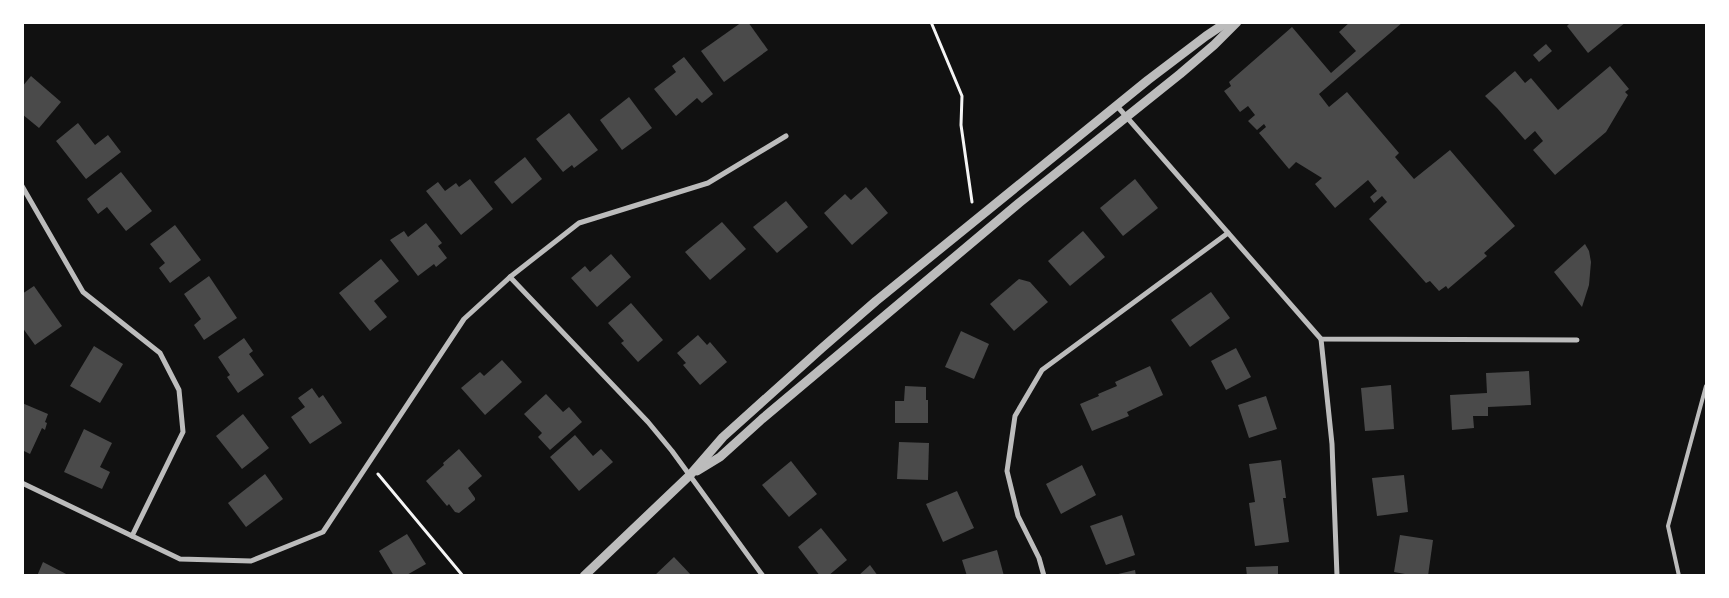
<svg xmlns="http://www.w3.org/2000/svg" width="1729" height="598" viewBox="0 0 1729 598" font-family="Cabin,sans-serif">
	<style>
		.building { fill: #4a4a4a }
		.lines { fill: none; stroke-linecap: round; stroke-linejoin: round }
		.path { stroke: #f5f5f5; stroke-width: 3 }
		.service { stroke: #bcbcbc; stroke-width: 4 }
		.minor { stroke: #bcbcbc; stroke-width: 5 }
		.tertiary { stroke: #bcbcbc; stroke-width: 9 }
	</style>
	<rect width="100%" height="100%" fill="#111"/>
	<g class="building">
		<polygon points="742,22 748,22 768,50 724,82 701,51"/>
		<polygon points="1350,22 1403,22 1319,94 1329,107 1347,92 1399,153 1395,157 1414,179 1450,150 1515,226 1484,253 1487,256 1448,289 1446,286 1439,291 1430,281 1426,283 1369,219 1387,202 1382,196 1374,203 1370,197 1377,191 1368,180 1335,208 1315,184 1322,178 1296,162 1289,169 1259,133 1266,127 1264,124 1257,130 1248,121 1255,115 1248,106 1240,112 1224,91 1231,86 1229,82 1292,27 1331,73 1356,51 1339,32"/>
		<polygon points="1571,22 1626,22 1588,53 1567,26"/>
		<polygon points="1546,44 1552,51 1539,62 1533,55"/>
		<polygon points="684,57 713,94 702,103 697,98 676,116 654,89 676,72 672,66"/>
		<polygon points="1610,66 1629,89 1625,92 1628,95 1606,132 1555,175 1533,150 1543,141 1535,131 1525,140 1497,108 1485,96 1515,71 1525,83 1531,78 1558,110"/>
		<polygon points="31,76 61,102 39,128 22,114 22,87"/>
		<polygon points="629,97 652,128 622,150 600,120"/>
		<polygon points="569,113 598,150 574,168 572,165 563,172 536,139"/>
		<polygon points="78,123 95,145 108,135 121,152 86,179 56,141"/>
		<polygon points="525,157 542,179 512,204 494,182"/>
		<polygon points="121,172 152,211 126,231 107,207 98,214 87,199"/>
		<polygon points="470,179 493,209 461,235 426,191 438,182 445,191 456,183 459,187"/>
		<polygon points="1135,179 1158,208 1123,236 1100,208"/>
		<polygon points="866,187 888,213 852,245 824,213 845,194 851,200"/>
		<polygon points="786,201 808,227 777,253 753,227"/>
		<polygon points="722,222 746,249 710,280 685,252"/>
		<polygon points="426,223 442,243 438,246 447,258 436,267 434,264 418,276 390,240 404,231 408,237"/>
		<polygon points="175,225 201,260 170,283 159,268 165,263 150,244"/>
		<polygon points="1083,231 1105,257 1070,286 1048,261"/>
		<polygon points="1585,244 1589,251 1591,262 1589,285 1582,307 1554,272"/>
		<polygon points="611,254 631,277 597,307 571,278 585,266 590,272"/>
		<polygon points="381,259 399,281 374,301 387,317 370,331 339,293"/>
		<polygon points="209,276 237,318 204,340 194,325 201,319 184,294"/>
		<polygon points="1019,279 1030,282 1048,302 1014,331 990,304"/>
		<polygon points="34,286 62,326 35,345 22,327 22,294"/>
		<polygon points="1211,292 1230,318 1190,347 1171,320"/>
		<polygon points="631,303 663,340 638,362 621,343 624,341 608,323"/>
		<polygon points="961,331 989,344 974,379 945,367"/>
		<polygon points="698,335 707,345 710,342 727,362 700,385 683,365 686,363 677,353"/>
		<polygon points="244,338 253,351 249,354 264,375 238,393 227,377 230,375 218,357"/>
		<polygon points="94,346 123,364 100,403 70,386"/>
		<polygon points="1236,348 1251,377 1226,390 1211,361"/>
		<polygon points="502,360 522,382 485,415 461,388 480,372 484,376"/>
		<polygon points="1150,366 1163,395 1127,412 1129,416 1092,431 1080,404 1099,396 1098,394 1117,386 1115,382"/>
		<polygon points="1529,371 1531,405 1488,407 1488,416 1473,416 1474,428 1452,430 1450,395 1487,393 1486,373"/>
		<polygon points="1391,385 1394,429 1365,431 1361,388"/>
		<polygon points="905,386 926,387 926,400 928,400 928,423 895,423 895,401 904,401"/>
		<polygon points="312,388 319,398 323,395 342,423 310,444 291,417 305,407 298,398"/>
		<polygon points="546,394 563,412 569,407 582,422 550,450 538,437 542,433 524,414"/>
		<polygon points="1266,396 1277,429 1249,438 1238,405"/>
		<polygon points="22,403 48,414 45,422 47,423 45,430 42,428 30,454 22,450"/>
		<polygon points="243,414 269,448 242,469 216,436"/>
		<polygon points="84,429 112,443 100,467 110,472 102,489 64,472"/>
		<polygon points="575,435 593,456 601,449 613,462 579,491 550,457"/>
		<polygon points="899,442 929,443 928,480 897,479"/>
		<polygon points="459,449 482,476 468,488 475,498 475,500 459,513 455,512 449,504 447,506 426,481 444,465 443,463"/>
		<polygon points="1281,460 1286,498 1283,498 1289,542 1255,546 1249,503 1255,502 1249,464"/>
		<polygon points="791,461 817,494 789,517 762,485"/>
		<polygon points="1082,465 1096,495 1061,514 1046,484"/>
		<polygon points="265,474 283,499 246,527 228,503"/>
		<polygon points="1404,475 1408,512 1377,516 1372,478"/>
		<polygon points="957,491 974,528 943,542 926,504"/>
		<polygon points="1122,515 1135,555 1106,565 1090,526"/>
		<polygon points="821,528 847,560 828,576 820,576 798,547"/>
		<polygon points="407,534 426,564 405,576 394,576 379,551"/>
		<polygon points="1400,535 1433,540 1428,576 1416,576 1394,572"/>
		<polygon points="997,550 1004,576 967,576 962,560"/>
		<polygon points="674,557 692,576 654,576"/>
		<polygon points="43,562 70,576 37,576"/>
		<polygon points="870,565 878,576 858,576"/>
		<polygon points="1278,566 1278,576 1247,576 1246,567"/>
		<polygon points="1135,570 1136,576 1114,576 1114,575"/>
	</g>
	<g class="lines">
		<g class="path">
			<polyline points="931,22 962,96 961,125 972,202"/>
			<polyline points="378,474 463,576"/>
		</g>
		<polyline class="service" points="1679,576 1668,526 1706,386"/>
		<g class="minor">
			<polyline points="1117,106 1321,339 1577,340"/>
			<polyline points="22,186 83,292 160,353 179,390 183,432 132,536"/>
			<polyline points="510,277 648,422 672,451 763,576"/>
			<polyline points="1321,339 1332,444 1337,576"/>
			<polyline points="22,483 180,559 251,561 323,532 464,319 510,277 579,223 708,183 786,136"/>
			<polyline points="1044,576 1039,558 1018,516 1007,471 1015,416 1042,370 1228,233"/>
		</g>
		<g class="tertiary">
			<polyline points="697,471 720,457 762,419 1019,203 1180,74 1214,45 1237,22"/>
			<polyline points="584,576 690,475 723,437 822,348 876,301 1148,80 1206,36 1227,22"/>
		</g>
	</g>
	<rect width="1729" height="598" fill="none" stroke="#ffffff" stroke-width="48"/>
</svg>
